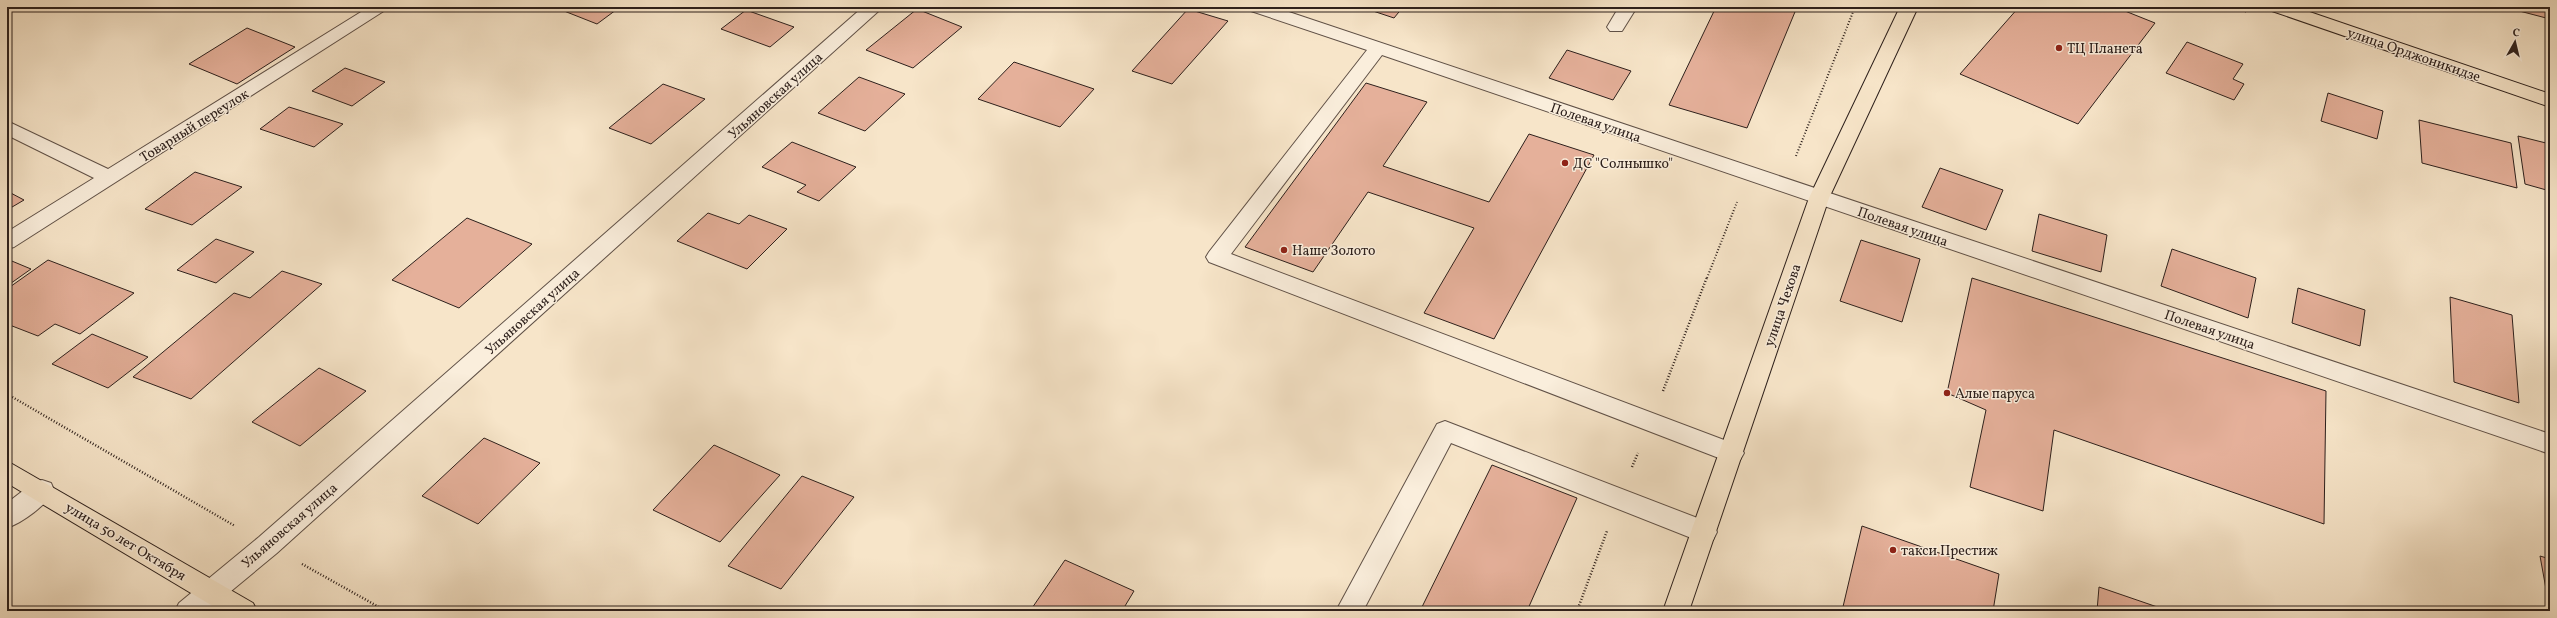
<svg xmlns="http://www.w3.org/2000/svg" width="2557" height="618" viewBox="0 0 2557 618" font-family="Vollkorn,serif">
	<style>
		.building { fill: #e5b09a; stroke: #2d201c }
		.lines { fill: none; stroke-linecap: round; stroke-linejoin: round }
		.minor-casing { stroke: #605147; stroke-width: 2 }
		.major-casing { stroke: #2d201c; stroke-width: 2 }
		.path-far1 { stroke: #2d201c; stroke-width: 2; stroke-dasharray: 1 2; stroke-linecap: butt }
		.path { stroke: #2d201c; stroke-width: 2.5; stroke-dasharray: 1 2; stroke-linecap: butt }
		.minor { fill: #faeedc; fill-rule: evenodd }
		.major { fill: #f7e5c9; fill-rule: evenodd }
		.poi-dot { fill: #8f2418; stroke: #faeedc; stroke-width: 1.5 }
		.labels { text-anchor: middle; stroke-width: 3; stroke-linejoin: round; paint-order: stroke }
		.poi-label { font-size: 14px; fill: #2d201c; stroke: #faeedc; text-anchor: start }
		.street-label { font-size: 14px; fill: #2d201c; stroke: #faeedc }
	</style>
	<rect width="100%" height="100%" fill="#f7e5c9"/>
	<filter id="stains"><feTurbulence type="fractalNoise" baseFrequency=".005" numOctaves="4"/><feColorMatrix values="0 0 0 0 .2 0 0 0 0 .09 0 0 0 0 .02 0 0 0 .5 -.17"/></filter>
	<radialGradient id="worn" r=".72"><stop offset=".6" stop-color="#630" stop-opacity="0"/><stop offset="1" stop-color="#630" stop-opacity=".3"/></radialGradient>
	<g class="building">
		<polygon points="561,7 620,7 597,24 559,9"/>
		<polygon points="1361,7 1403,7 1394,18"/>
		<polygon points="1716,7 1797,7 1747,128 1669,105"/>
		<polygon points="2019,7 2115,7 2155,23 2078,124 1960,74"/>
		<polygon points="2504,7 2550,7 2550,19"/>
		<polygon points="917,9 962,27 913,68 866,50"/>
		<polygon points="1188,9 1228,21 1172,84 1132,71"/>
		<polygon points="746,10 794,27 770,47 721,29"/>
		<polygon points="247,28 295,47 237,84 189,64"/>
		<polygon points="2187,42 2243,64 2233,79 2244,84 2234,100 2166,73"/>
		<polygon points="1567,50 1631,71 1613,100 1549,78"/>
		<polygon points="1014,62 1094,89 1060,127 978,99"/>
		<polygon points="345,68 385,82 352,106 312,91"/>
		<polygon points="859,77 905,94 865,131 818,113"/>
		<polygon points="1366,83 1427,102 1383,166 1489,202 1529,134 1594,155 1494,339 1424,313 1474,228 1368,192 1313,272 1245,247"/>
		<polygon points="663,84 705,99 651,144 609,128"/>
		<polygon points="2328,93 2383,111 2377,139 2321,121"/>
		<polygon points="289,107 343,124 314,147 260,129"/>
		<polygon points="2419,120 2511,143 2517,188 2422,163"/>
		<polygon points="2518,136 2550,144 2550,191 2525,184"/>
		<polygon points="792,142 856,167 819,201 797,192 806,185 762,167"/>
		<polygon points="1940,168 2003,190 1986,230 1922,207"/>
		<polygon points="195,172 242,187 192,225 145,209"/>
		<polygon points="7,191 24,200 7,210"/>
		<polygon points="708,213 739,224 749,215 787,229 747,269 677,241"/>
		<polygon points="2039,214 2107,235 2101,272 2032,251"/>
		<polygon points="467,218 532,244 459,308 392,280"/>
		<polygon points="216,239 254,252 216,283 177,270"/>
		<polygon points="1861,240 1920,259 1902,322 1840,301"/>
		<polygon points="2172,249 2256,278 2248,318 2161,286"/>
		<polygon points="7,259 31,269 7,286"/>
		<polygon points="48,260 134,293 80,334 55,324 38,336 7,324 7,289"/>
		<polygon points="282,271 322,284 191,399 133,377 234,293 250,298"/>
		<polygon points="1972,278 2326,391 2324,524 2054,430 2043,511 1970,487 1986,410 1947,393"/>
		<polygon points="2298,288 2365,310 2360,346 2292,323"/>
		<polygon points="2450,297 2512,315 2519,403 2454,382"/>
		<polygon points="92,334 148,357 108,388 52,364"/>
		<polygon points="319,368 366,391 300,446 252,422"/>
		<polygon points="484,438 540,463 478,524 422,496"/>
		<polygon points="714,445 780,475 720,542 653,510"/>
		<polygon points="1492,465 1577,498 1527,611 1420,611"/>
		<polygon points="802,476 854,497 781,589 728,566"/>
		<polygon points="1862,526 1999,574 1993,611 1842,611"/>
		<polygon points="2540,556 2550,559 2550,611"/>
		<polygon points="1065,560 1134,591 1122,611 1030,611"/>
		<polygon points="2099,587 2169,611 2097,611"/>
	</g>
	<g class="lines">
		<defs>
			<g id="minor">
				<polygon points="369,7 390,7 14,247 7,249 7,232 94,178 7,135 7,121 108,169"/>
				<polygon points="863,7 883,7 277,553 207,611 175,611 179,603 259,537"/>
				<polygon points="1248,7 1274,7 2550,434 2550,454 1382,55 1231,254 1740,446 1744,453 1740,460 1732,463 1724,460 1209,262 1206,257 1209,252 1367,50 1251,11"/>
				<polygon points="1619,7 1637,7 1622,31 1610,31 1607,27"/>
				<polygon points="1445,421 1713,524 1717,532 1713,540 1704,543 1451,443 1363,611 1336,611 1437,424"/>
				<path d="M42,480L51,483L54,490C47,505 23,522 7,528V503L33,483Z"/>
			</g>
			<g id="major">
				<polygon points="1900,7 1918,7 1829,198 1689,611 1663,611 1809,198"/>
				<polygon points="2269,7 2295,7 2550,94 2550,107 2272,11"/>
				<polygon points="7,461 253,603 257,611 221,611 7,483"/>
			</g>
		</defs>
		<use href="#minor" class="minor-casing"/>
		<use href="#major" class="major-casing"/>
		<g class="path-far1">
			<polyline points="2234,7 2247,12"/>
			<polyline points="1796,156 1855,7"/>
			<polyline points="1707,278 1737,202"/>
		</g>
		<g class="path">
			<polyline points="1663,391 1707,277"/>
			<polyline points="7,394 235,526"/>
			<polyline points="1632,467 1638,453"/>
			<polyline points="302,564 386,611"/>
			<polyline points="1577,611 1607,531"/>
		</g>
		<use href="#minor" class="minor"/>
		<use href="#major" class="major"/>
	</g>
	<g class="poi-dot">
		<circle cx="2059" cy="48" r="4"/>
		<circle cx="1565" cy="163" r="4"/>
		<circle cx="1284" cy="250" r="4"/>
		<circle cx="1947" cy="393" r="4"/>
		<circle cx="1893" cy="550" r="4"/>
	</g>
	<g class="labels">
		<g class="poi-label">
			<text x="2067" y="53">ТЦ Планета</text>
			<text x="1573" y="168">ДС "Солнышко"</text>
			<text x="1292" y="255">Наше Золото</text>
			<text x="1955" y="398">Алые паруса</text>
			<text x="1901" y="555">такси Престиж</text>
		</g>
		<g class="street-label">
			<text transform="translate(2414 54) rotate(19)" y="5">улица Орджоникидзе</text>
			<text transform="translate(775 95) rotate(-42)" y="5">Ульяновская улица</text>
			<text transform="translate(1596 122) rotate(19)" y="5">Полевая улица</text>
			<text transform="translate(194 125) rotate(-32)" y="5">Товарный переулок</text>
			<text transform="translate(1903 226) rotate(19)" y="5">Полевая улица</text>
			<text transform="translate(1782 305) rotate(-71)" y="5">улица Чехова</text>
			<text transform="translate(532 311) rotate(-42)" y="5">Ульяновская улица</text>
			<text transform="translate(2210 329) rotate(19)" y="5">Полевая улица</text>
			<text transform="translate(289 525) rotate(-41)" y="5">Ульяновская улица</text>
			<text transform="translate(126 541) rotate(31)" y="5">улица 50 лет Октября</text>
		</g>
	</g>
	<rect width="2557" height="618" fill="none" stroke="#f7e5c9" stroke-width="24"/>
	<rect x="8" y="8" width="2541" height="602" fill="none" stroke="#2d201c" stroke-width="2"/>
	<rect x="12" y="12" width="2533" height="594" fill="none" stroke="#2d201c"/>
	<g transform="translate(2515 42) rotate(8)" stroke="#faeedc" stroke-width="3" paint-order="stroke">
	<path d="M0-3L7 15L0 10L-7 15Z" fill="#2d201c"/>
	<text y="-6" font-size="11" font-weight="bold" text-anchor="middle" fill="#2d201c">С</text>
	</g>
	<rect width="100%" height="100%" filter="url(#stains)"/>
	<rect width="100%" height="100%" fill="url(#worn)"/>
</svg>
